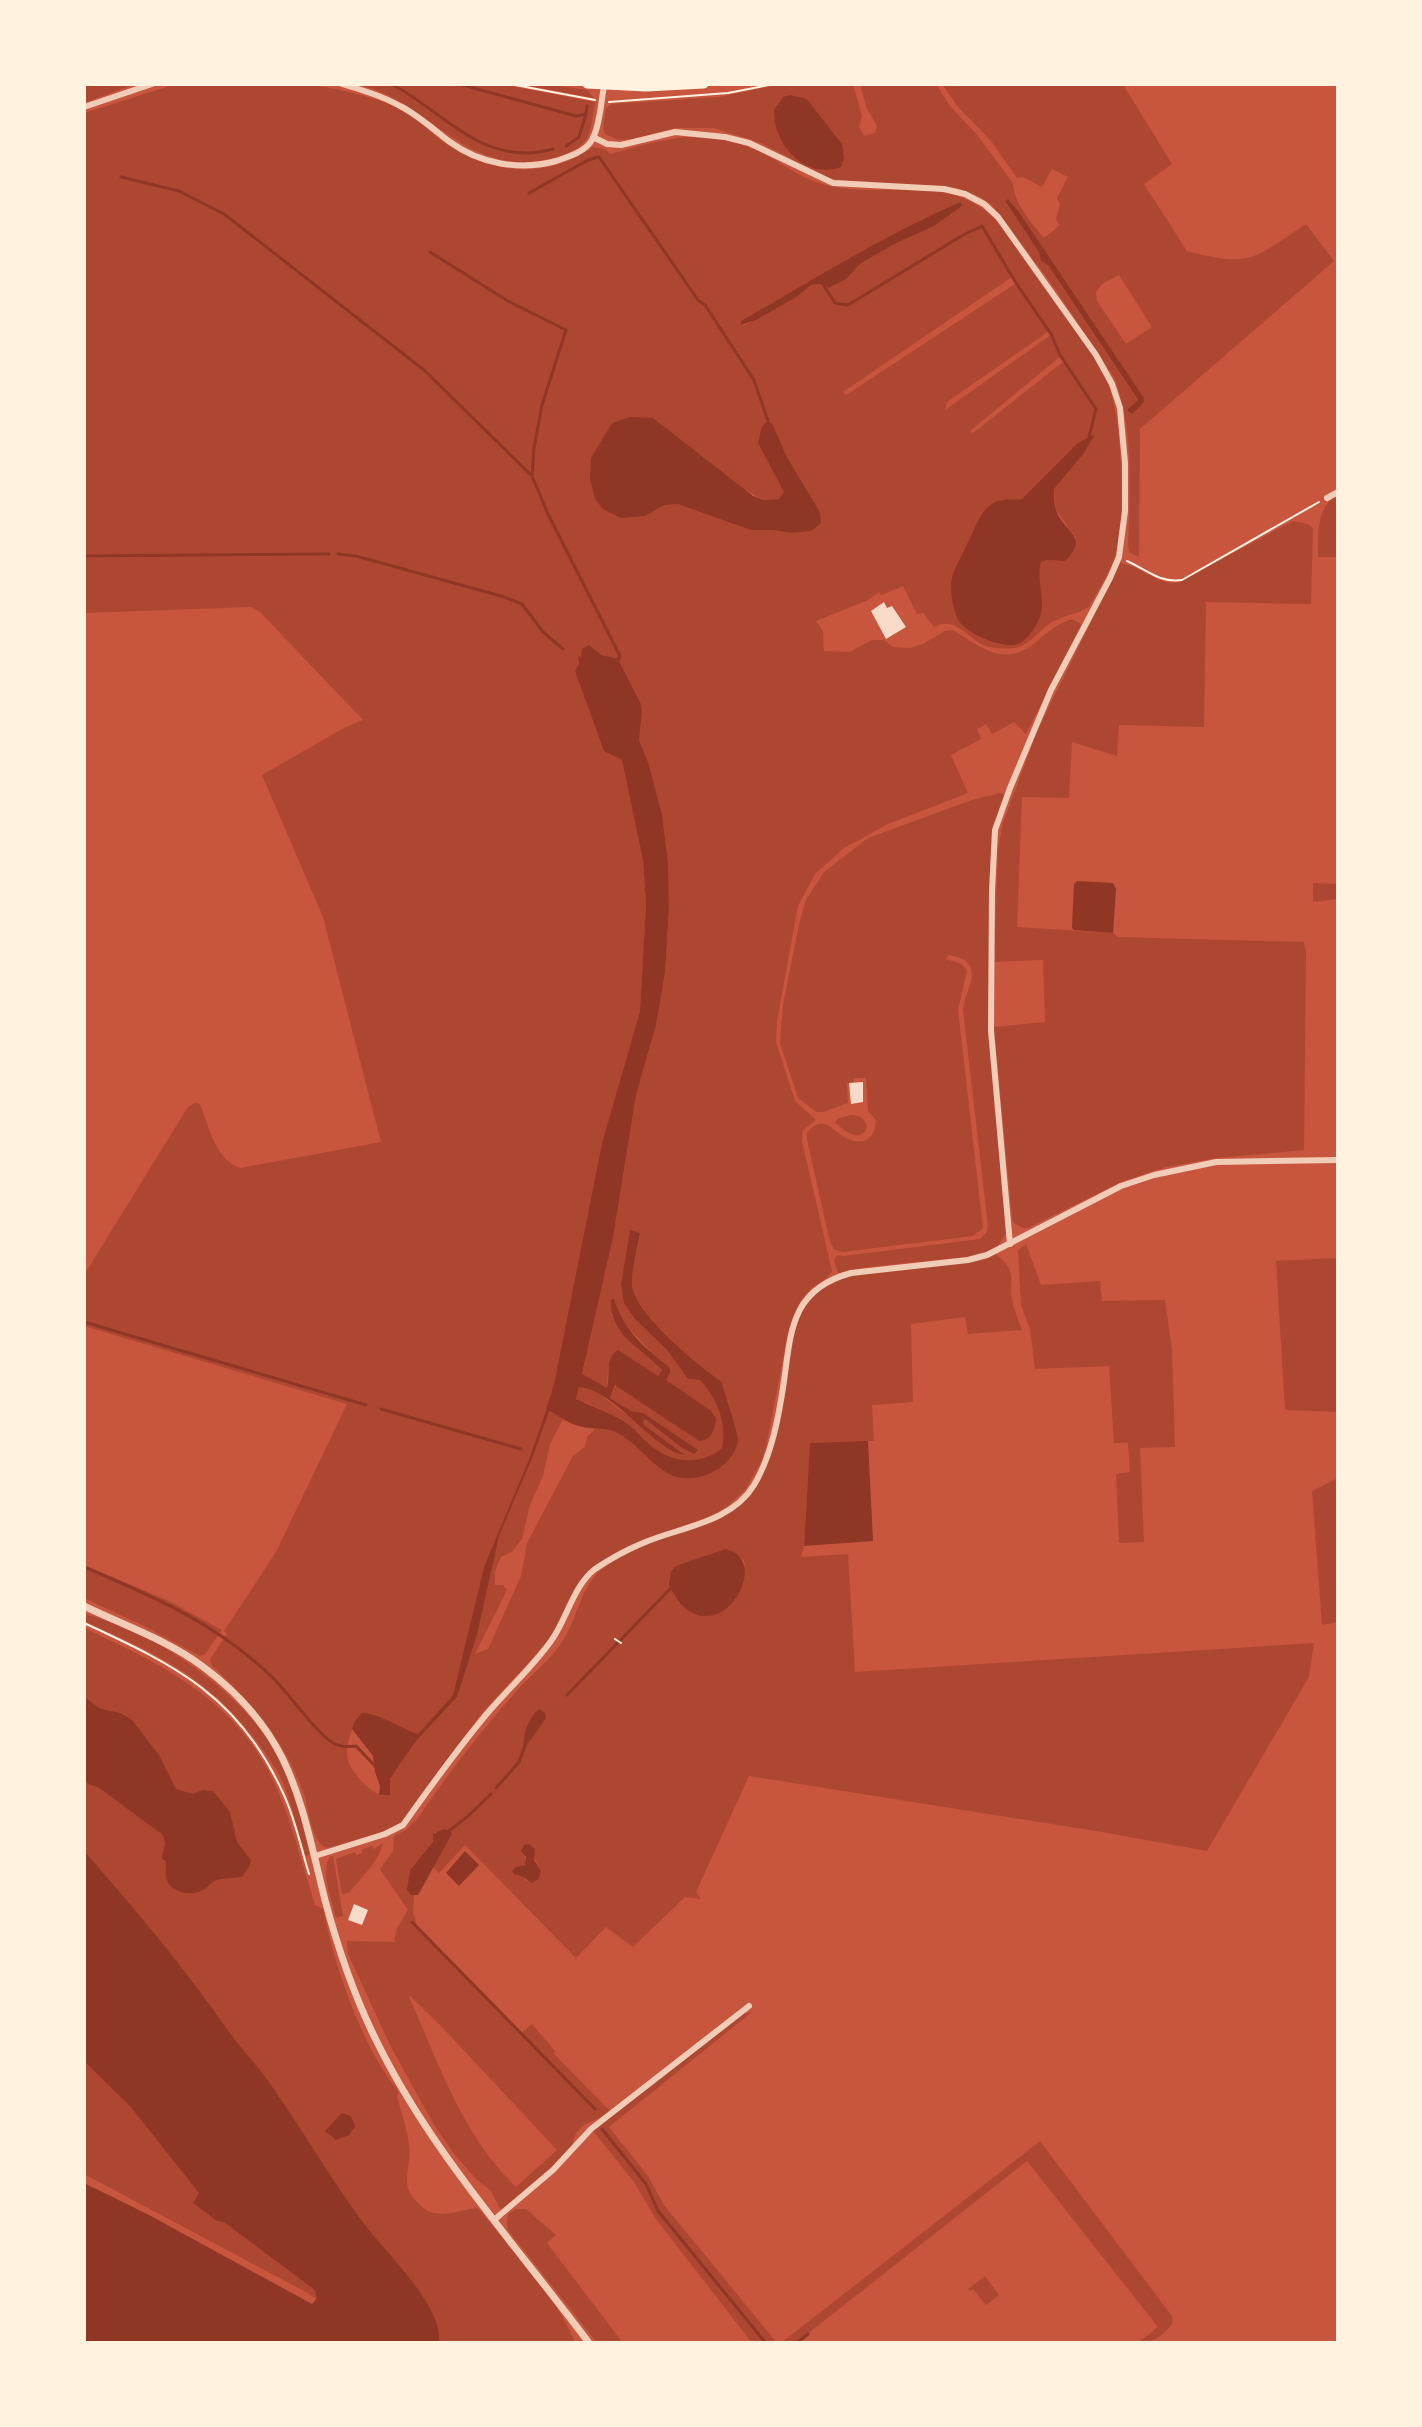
<svg xmlns="http://www.w3.org/2000/svg" width="1422" height="2427" viewBox="0 0 1422 2427" font-family="'Titillium Web',sans-serif">
	<style>
		.green { fill: #ae4732; fill-rule: evenodd }
		.water { fill: #8f3625 }
		.lines { fill: none; stroke-linecap: round; stroke-linejoin: round }
		.stream { stroke: #8f3625; stroke-width: 3 }
		.building { fill: #f7dbc8 }
		.path { stroke: #fff3e0; stroke-width: 2 }
		.minor { stroke: #f1ccb7; stroke-width: 6 }
		.tertiary { stroke: #f1ccb7; stroke-width: 7 }
		.primary { stroke: #fff3e0; stroke-width: 9 }
	</style>
	<rect width="100%" height="100%" fill="#c8553d"/>
	<g class="green">
		<polygon points="84,84 135,84 84,103"/>
		<path d="M191,84C243,84 298,79 349,92C368,97 390,102 406,112C422,122 434,137 450,146C495,175 548,179 593,147L605,149L610,154C668,138 704,126 763,153C782,163 800,178 822,184C871,199 930,177 977,205C1001,219 1031,263 1047,287C1067,317 1091,346 1106,379C1123,413 1126,516 1116,553C1111,572 1098,590 1089,607C1078,614 1065,615 1054,621C1040,628 1030,647 1013,648C1004,649 992,649 983,645C966,636 954,616 934,627L923,613L917,614L903,586L882,595L879,592L868,600L816,621L823,631L824,651L850,652L872,640H884L893,647L910,648L923,644L945,631L953,630C980,647 1005,668 1035,643C1048,632 1057,623 1073,619L1082,625L1026,734L1014,722L992,734L986,724L977,729L981,739L951,755L968,793L888,824L844,848L815,874L798,906L777,1021L776,1042L795,1101L816,1120L803,1130L802,1141L832,1271C827,1280 820,1282 812,1288C800,1299 794,1313 789,1328L767,1442L762,1461L745,1490L727,1507L706,1518L643,1540L600,1562L586,1575L557,1629L546,1644L483,1712L402,1823L381,1833L327,1848C311,1842 309,1810 304,1794C285,1742 252,1701 211,1665L210,1659L227,1634L224,1631L276,1552L347,1404L84,1326V1275L188,1107L194,1103L200,1104C209,1127 215,1159 240,1168L381,1142L323,917L262,775L344,728L363,720L261,613L251,607L84,613V113L170,86ZM960,203L860,264L846,279L829,288L819,284L811,285L798,296L745,325H741V322C813,280 884,236 960,203ZM1012,277L1015,284L846,395L843,392ZM1049,331L1051,335L945,410L947,402ZM1061,356L1064,361L973,433L970,431ZM612,423L764,500L779,499L785,492L758,443L773,425L787,457L820,512L811,531L791,533L678,504L664,505L604,439ZM1094,435L1084,453L1054,489L1056,510L1076,538L1065,561L1047,560L1041,562L1038,577L1040,586L1012,645L999,644L969,630L959,561L970,539L1001,500L1011,501L1022,499ZM578,657L618,659L641,704L642,712L639,740L648,762L662,814L668,862L669,909L665,973L656,1025L636,1095L613,1238L582,1375L607,1388L608,1367L629,1358L658,1376L662,1370L610,1313C621,1317 659,1361 670,1373L665,1380L715,1415L699,1441L616,1385L610,1398L631,1411L643,1413L697,1450L694,1453L682,1448L645,1419L642,1422L644,1425L684,1454C663,1448 650,1432 633,1419C628,1415 622,1412 617,1408C605,1398 595,1388 579,1386L576,1399C596,1406 616,1416 633,1429C642,1435 648,1444 657,1450C679,1464 703,1464 722,1448C727,1422 717,1399 700,1380L688,1379L667,1350L635,1319L621,1284L630,1231L640,1233C639,1249 632,1265 632,1281C631,1311 698,1365 721,1381C724,1390 725,1398 727,1407C735,1437 747,1437 723,1465L657,1466L623,1435L610,1429H595L587,1437L585,1447L573,1456L527,1543L521,1576L488,1649L475,1654L507,1590L503,1585H495V1571L501,1557L513,1551L522,1539L530,1505L543,1476L550,1444L563,1419L546,1409L554,1384L602,1143L640,1011L644,944L646,905L643,859L622,760L579,664ZM534,1451L499,1536L457,1697L417,1740L390,1779L388,1788L382,1796C371,1791 366,1786 357,1776C341,1757 348,1744 354,1722L384,1719L405,1730L418,1734L453,1695L484,1567Z"/>
		<path d="M355,84H500L595,102C590,134 592,146 557,157C465,183 433,100 355,84Z"/>
		<polygon points="517,84 546,84 587,90 594,98"/>
		<path d="M783,84H853L862,116L859,127L864,136L875,133L877,126L867,109L860,84H936L950,106L978,136L1013,183C1013,202 1032,224 1044,238L1060,225L1056,220L1060,204L1057,198L1068,177L1052,169L1042,187L1023,177L1017,178L991,141L958,107L942,84H1128L1124,86L1172,164L1144,184L1187,251C1252,268 1253,259 1306,224L1334,261L1140,429L1139,557L1129,552L1128,545C1130,489 1134,430 1114,377L1055,289L1004,220L991,204L980,197L957,188L829,179L761,143L714,128H676L634,139L618,140L605,134L603,129L606,108L612,104L719,97ZM807,99L842,144L811,168L792,156ZM1005,202L1021,215L1144,398V403L1127,410L1138,401L1048,265L1041,261L1040,252ZM1119,275L1152,327L1126,344L1097,301L1096,292L1102,284Z"/>
		<path d="M1338,495V557H1318C1319,533 1315,508 1338,495Z"/>
		<path d="M1293,521L1308,524L1313,528L1311,604L1206,602L1204,727L1119,725L1117,756L1072,742L1069,798L1022,797L1017,927L1113,933L1118,937L1304,942L1306,952L1304,1150L1217,1158L1166,1167L1121,1182L1028,1228H1023L1014,1223L1012,1218L994,1027L1045,1022L1043,960L994,962L998,848L1003,823L1038,729L1120,563C1142,566 1155,584 1177,583Z"/>
		<path d="M1000,793L1004,795L992,834L988,1019L1006,1233L998,1246L986,1252L967,1257L867,1267L838,1273L834,1260L837,1255L844,1256L980,1239L987,1232L988,1226L963,1010C966,986 988,962 949,955L945,959C955,962 962,961 967,971L958,1010L983,1228L973,1236L842,1252L834,1249L830,1242L807,1140V1133C811,1128 816,1123 824,1124C832,1126 839,1135 846,1138C863,1147 876,1138 876,1120L868,1111L866,1078H854L853,1082L847,1083L848,1103L823,1112H816L798,1098L780,1043L783,1005L799,924L806,900L824,872L868,838L972,800Z"/>
		<polygon points="1313,883 1338,884 1338,899 1313,902"/>
		<path d="M850,1115C859,1115 866,1118 867,1128C859,1144 845,1130 835,1123L837,1119Z"/>
		<polygon points="1026,1244 1041,1285 1100,1281 1102,1301 1165,1300 1172,1350 1175,1447 1140,1448 1144,1542 1119,1543 1116,1474 1130,1472 1128,1443 1114,1443 1109,1366 1035,1369 1030,1329 1021,1305 1018,1250"/>
		<path d="M995,1254C1017,1270 1009,1276 1012,1299C1014,1309 1018,1320 1022,1330L968,1334L965,1317L911,1324L913,1402L872,1405L874,1441L810,1443L804,1546L801,1557L848,1554L855,1672L1314,1643L1309,1677L1207,1851L1102,1832L749,1776L696,1892L701,1899L685,1897L633,1947L606,1927L576,1958L465,1845L439,1873L433,1867L452,1834L435,1832C434,1836 433,1840 432,1844C420,1869 403,1856 411,1894L414,1895L413,1911L417,1926L520,2034L532,2024L555,2051L554,2054L610,2111C592,2126 576,2118 572,2149L511,2208L500,2209L491,2191L476,2179L455,2155L434,2125L390,2045L348,1954L347,1941L394,1942L397,1928L408,1910L380,1869L393,1851L394,1836L406,1830L418,1818C448,1774 479,1733 515,1693C530,1675 551,1660 564,1639C577,1619 581,1586 601,1570C619,1556 650,1543 671,1534C702,1522 735,1520 755,1489C776,1457 783,1412 788,1373C791,1350 792,1323 806,1304C818,1287 833,1282 852,1276ZM743,1559L745,1564L701,1615L686,1609ZM524,1854L534,1857L541,1872L539,1879L526,1881L523,1877L514,1874L516,1867L523,1866L526,1863ZM408,1994L442,2027L557,2150L516,2187C462,2135 438,2062 408,1994Z"/>
		<polygon points="1338,1258 1338,1412 1285,1410 1276,1261"/>
		<polygon points="1338,1478 1338,1622 1322,1625 1312,1491"/>
		<polygon points="84,1565 169,1601 222,1630 205,1654 200,1656 144,1626 84,1598"/>
		<path d="M84,1614C154,1630 242,1692 278,1755C295,1785 301,1821 310,1854L306,1856C298,1832 293,1808 284,1785C278,1770 267,1756 258,1743C208,1676 157,1654 84,1621Z"/>
		<path d="M84,1628C164,1665 240,1702 277,1789C293,1826 303,1867 315,1905L323,1909C335,1967 361,2046 399,2092L397,2096C401,2112 407,2128 409,2145C413,2168 397,2183 418,2203C423,2208 428,2212 434,2213C448,2216 464,2209 478,2208C507,2245 560,2300 575,2343H382L363,2328L304,2291L84,2174Z"/>
		<path d="M383,1843C379,1861 361,1878 349,1893L342,1894L336,1859L355,1852L356,1855L362,1853V1849L372,1846L374,1849Z"/>
		<path d="M333,1856L343,1916L336,1918C332,1900 321,1874 329,1858Z"/>
		<polygon points="752,2012 609,2127 648,2176 664,2205 777,2343 752,2343 656,2219 634,2182 593,2131 744,2014"/>
		<path d="M1040,2141L1172,2316L1173,2322C1165,2335 1153,2343 1138,2343L1158,2327L1027,2161L796,2343H781Z"/>
		<polygon points="516,2209 526,2209 556,2235 547,2243 623,2343 597,2343 508,2230 507,2224 508,2214"/>
		<polygon points="985,2276 999,2295 986,2305 973,2289 970,2291 968,2289"/>
	</g>
	<g class="water">
		<path d="M790,95L807,99L842,144L844,158L841,167C805,180 773,145 774,110L783,97Z"/>
		<polygon points="1008,199 1021,215 1144,398 1144,402 1132,414 1127,410 1138,400 1048,265 1041,261 1039,252 1005,201"/>
		<path d="M961,202L962,206L934,226L894,244L860,264L846,279L829,288L819,284L811,285L798,296L756,320L741,325V321C813,280 884,235 961,202Z"/>
		<polygon points="630,417 653,418 753,496 764,500 779,499 784,492 758,443 762,426 768,421 773,425 787,457 820,512 821,523 811,531 791,533 773,530 751,530 678,504 664,505 645,516 621,518 603,509 595,499 590,479 591,458 612,423"/>
		<path d="M1095,434L1084,453L1054,489C1054,496 1054,504 1056,510C1063,532 1091,536 1065,561L1047,560L1041,562C1035,586 1050,604 1035,627C1032,632 1024,642 1018,644C1003,650 966,633 958,620C954,612 950,592 951,584C952,571 962,556 967,544C976,528 980,507 998,501C1006,499 1014,500 1022,499L1078,443Z"/>
		<path d="M589,645L601,655L618,659L641,704L642,712L639,740L648,762L662,814L668,862L669,909L665,973L656,1025L636,1095L613,1238L582,1374L607,1388C611,1374 604,1359 618,1350L658,1376L662,1370C640,1346 610,1337 611,1299H614C624,1331 644,1347 670,1368V1373L666,1380L711,1411L716,1418C715,1429 712,1440 699,1441L615,1385L610,1398L631,1411L643,1413L698,1450L694,1454L682,1448L645,1419L643,1421L644,1425L685,1455C653,1451 616,1390 579,1387L576,1399C592,1406 608,1412 623,1421C636,1429 645,1442 657,1450C678,1464 703,1464 722,1448C727,1422 717,1399 700,1380L688,1379L667,1350L635,1319L624,1303L621,1284L630,1230L640,1233C638,1248 632,1266 632,1282C631,1311 698,1365 721,1381C723,1387 739,1437 738,1440C734,1469 694,1487 669,1474C649,1463 636,1442 616,1432C605,1427 591,1430 579,1426C568,1423 557,1415 546,1409L554,1384L602,1143L640,1011L646,905L643,860L622,760L604,751L575,671L579,664L578,656L581,657L582,649Z"/>
		<polygon points="1077,881 1113,883 1116,889 1113,933 1074,930 1072,928 1074,884"/>
		<polygon points="868,1441 873,1541 804,1546 810,1443"/>
		<path d="M533,1450L535,1451L499,1536L477,1634L457,1697L417,1740L400,1764L390,1779V1795H379L380,1786L375,1772L373,1756L352,1729L354,1722L362,1713C382,1714 399,1728 418,1734L453,1695L484,1567Z"/>
		<path d="M726,1549C771,1559 726,1644 684,1607C677,1601 673,1592 669,1585L671,1571L676,1566Z"/>
		<path d="M84,1697L101,1709L120,1713L132,1720L159,1755L176,1789L193,1794L202,1790L213,1791L230,1812L237,1842L251,1860L249,1867L242,1877C234,1878 224,1878 216,1880C210,1883 207,1889 201,1891C190,1896 173,1893 167,1881C165,1875 166,1867 166,1862L162,1858L165,1843L163,1835L98,1787L88,1784L84,1779Z"/>
		<path d="M539,1709L545,1713L546,1718L530,1741L523,1745C525,1730 527,1720 539,1709Z"/>
		<polygon points="444,1829 451,1832 452,1834 418,1895 411,1895 407,1890 410,1870 433,1842 433,1834"/>
		<polygon points="529,1844 535,1849 534,1860 541,1871 539,1879 532,1883 521,1876 514,1874 512,1871 516,1867 525,1865 526,1857 521,1851 524,1845"/>
		<path d="M84,1851C135,1909 185,1968 229,2032C242,2050 258,2066 271,2085C301,2128 328,2174 359,2217C381,2249 443,2303 439,2343H84V2183L149,2215L312,2304L317,2298L315,2290L224,2222L217,2221L193,2203L199,2193L130,2106L84,2061Z"/>
		<polygon points="465,1851 479,1865 459,1886 446,1873"/>
		<polygon points="342,2113 351,2116 355,2126 349,2135 336,2140 325,2131"/>
	</g>
	<g class="lines">
		<g class="stream">
			<path d="M391,84C437,107 471,154 528,153C536,153 545,151 553,149"/>
			<polyline points="459,84 576,116 586,114 587,106"/>
			<polyline points="566,146 579,137 586,114"/>
			<polyline points="121,177 179,191 224,214 424,370 530,474"/>
			<polyline points="529,193 588,160 599,157 698,300 705,305 754,380 768,421"/>
			<polyline points="430,252 508,301 566,330 542,405 534,448 532,476 548,514 620,656 618,660"/>
			<polyline points="824,286 835,303 848,305 963,235 982,226 1016,283 1051,334 1060,355 1096,409 1089,437"/>
			<polyline points="338,554 356,556 501,596 522,604 543,632 563,649"/>
			<polyline points="84,556 329,554"/>
			<polyline points="84,1322 366,1405"/>
			<polyline points="381,1409 521,1449"/>
			<polyline points="533,1452 548,1410"/>
			<path d="M84,1567C155,1597 218,1624 274,1679C290,1695 317,1734 333,1743C340,1747 349,1747 356,1746L375,1766"/>
			<polyline points="567,1695 671,1588"/>
			<polyline points="496,1788 519,1762 526,1743"/>
			<polyline points="446,1833 467,1817 491,1794"/>
			<polyline points="412,1922 595,2109"/>
			<polyline points="602,2129 646,2184 658,2211 765,2342"/>
			<polyline points="797,2343 808,2334"/>
		</g>
	</g>
	<g class="building">
		<polygon points="884,602 887,608 892,606 906,627 886,639 871,611"/>
		<polygon points="863,1082 863,1102 851,1104 849,1083"/>
		<polygon points="354,1904 368,1910 362,1925 348,1920"/>
	</g>
	<g class="lines">
		<g class="path">
			<polyline points="510,84 595,100"/>
			<polyline points="609,102 728,93 774,84"/>
			<path d="M1127,561C1147,570 1159,583 1182,580L1319,502"/>
			<path d="M84,1623C175,1665 239,1696 283,1793C295,1818 301,1848 309,1874"/>
			<polyline points="615,1639 621,1643"/>
		</g>
		<g class="minor">
			<path d="M342,84C362,90 382,96 400,106C418,115 434,130 450,142C480,164 520,171 556,161C568,157 585,152 592,140C600,125 601,102 604,86"/>
			<polyline points="84,107 152,84"/>
			<polyline points="593,137 607,144 621,145 675,132 725,137 749,143 833,183 944,189 965,194 984,204 998,217 1096,355 1112,384 1120,408 1125,463 1125,511 1119,557 1110,578 1051,690 1010,788 995,830 992,891 991,1031 1010,1244"/>
			<polyline points="1327,498 1338,492"/>
			<path d="M315,1856L385,1834L403,1825C431,1786 459,1746 491,1709C511,1686 534,1665 551,1641C567,1619 573,1586 595,1569C610,1559 626,1550 643,1543C680,1527 731,1523 754,1485C772,1455 779,1415 784,1381C791,1329 792,1289 851,1273L968,1260L987,1255L1121,1186L1154,1175L1216,1162L1338,1160"/>
			<polyline points="494,2220 553,2170 591,2129 749,2006"/>
		</g>
		<path class="tertiary" d="M84,1606C123,1625 167,1640 202,1666C292,1732 300,1800 325,1900C338,1949 354,1996 377,2042C431,2152 516,2245 589,2343"/>
		<polyline class="primary" points="587,84 646,87 704,84"/>
	</g>
	<rect width="1422" height="2427" fill="none" stroke="#fff3e0" stroke-width="172"/>
</svg>
